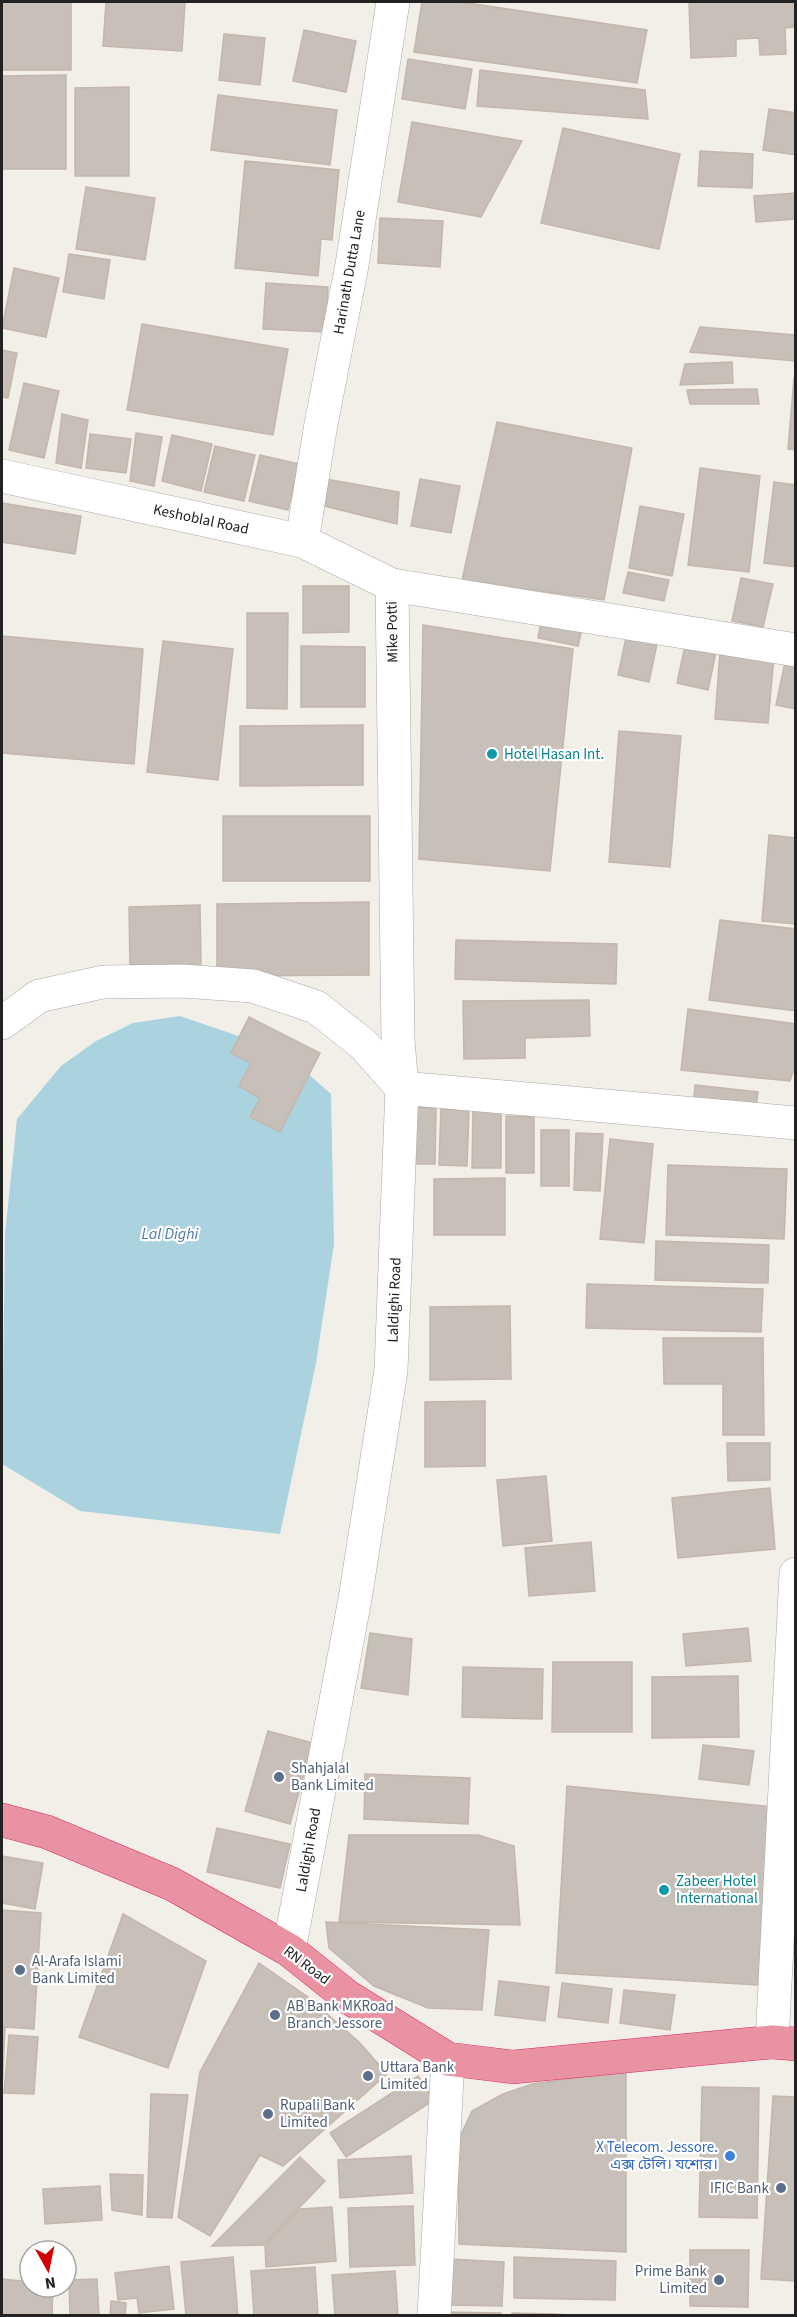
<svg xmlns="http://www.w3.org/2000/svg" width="797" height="2317" viewBox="0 0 797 2317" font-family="'Source Sans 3','Noto Sans Bengali',sans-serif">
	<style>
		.water { fill: #aad3df }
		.building { fill: #c7bfb8; stroke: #c4b6ab; stroke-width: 1.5 }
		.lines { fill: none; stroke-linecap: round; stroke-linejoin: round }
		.minor-casing { stroke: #a9a9a9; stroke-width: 34 }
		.highway-casing { stroke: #dc2a67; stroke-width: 34 }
		.minor { stroke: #fff; stroke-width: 33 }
		.highway { stroke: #e892a2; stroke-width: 33 }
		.culture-dot { fill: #0f9aa8; stroke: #fff; stroke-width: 2 }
		.service-dot { fill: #5c6f8a; stroke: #fff; stroke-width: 2 }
		.shop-dot { fill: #3f7fe0; stroke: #fff; stroke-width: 2 }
		.labels { text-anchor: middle; stroke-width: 4.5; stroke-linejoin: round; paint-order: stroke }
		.street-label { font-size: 15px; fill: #222; stroke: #fff }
		.culture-label { font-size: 15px; fill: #0d838f; stroke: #fff; text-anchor: start }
		.service-label { font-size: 15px; fill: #4e5e75; stroke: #fff; text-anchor: start }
		.shop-label { font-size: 15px; fill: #366cbe; stroke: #fff; text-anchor: end }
		.water-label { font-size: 16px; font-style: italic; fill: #4a7aab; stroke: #fff }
	</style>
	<rect width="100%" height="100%" fill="#f2efe9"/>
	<polygon class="water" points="180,1016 282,1051 331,1094 334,1244 316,1363 280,1534 80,1511 2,1464 5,1234 17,1119 61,1066 96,1041 133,1023"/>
	<g class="building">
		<rect x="2" y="2" width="69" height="68"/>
		<polygon points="106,2 185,2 182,51 103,46"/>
		<polygon points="422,2 461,2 647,30 637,83 414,52"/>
		<polygon points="689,2 796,2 796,27 785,28 786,54 760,55 759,38 736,39 736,56 691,58"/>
		<polygon points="304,30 356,41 346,92 293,81"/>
		<polygon points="224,34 265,38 260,85 219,80"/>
		<polygon points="408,59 472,69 465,109 402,99"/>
		<polygon points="480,70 645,90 648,119 477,106"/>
		<polygon points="66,75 66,169 2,169 2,76"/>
		<polygon points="129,87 129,176 75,176 75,88"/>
		<polygon points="218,95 337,110 330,165 211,150"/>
		<polygon points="769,109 796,113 796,155 763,150"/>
		<polygon points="412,122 522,141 481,217 398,202"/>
		<polygon points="563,128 680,154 659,249 541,223"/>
		<polygon points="700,151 753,154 752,188 698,186"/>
		<polygon points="245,161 339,170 332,240 321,239 318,276 235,268"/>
		<polygon points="86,187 155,198 145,260 76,249"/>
		<polygon points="796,193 796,219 756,222 754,196"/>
		<polygon points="380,218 443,221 440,267 378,263"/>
		<polygon points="69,254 110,260 104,299 63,292"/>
		<polygon points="14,268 59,278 46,337 2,328"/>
		<polygon points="266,283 328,287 326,332 263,329"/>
		<polygon points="142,324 288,349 273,435 127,410"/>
		<polygon points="700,327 796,335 796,361 690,352"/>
		<polygon points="2,350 17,353 8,398 2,397"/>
		<polygon points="732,362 733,383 680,385 685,364"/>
		<polygon points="794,378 796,378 796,450 788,449"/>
		<polygon points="24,383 59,391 44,458 9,450"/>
		<polygon points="757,389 759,404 690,404 687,390"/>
		<polygon points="62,414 88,420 81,468 56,463"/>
		<polygon points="497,422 632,448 604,600 462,580"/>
		<polygon points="136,433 162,437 154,486 130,481"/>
		<polygon points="90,434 131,439 126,473 86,468"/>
		<polygon points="172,435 212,444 201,491 162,481"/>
		<polygon points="215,446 255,455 244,501 204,492"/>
		<polygon points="260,455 299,464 288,510 249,501"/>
		<polygon points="700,468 760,476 749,572 688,565"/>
		<polygon points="326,479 399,492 397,524 324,506"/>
		<polygon points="420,479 460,486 451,533 411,526"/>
		<polygon points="774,482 796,485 796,567 764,563"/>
		<polygon points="2,503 81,516 75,554 2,542"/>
		<polygon points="640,506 684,514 672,576 629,568"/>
		<polygon points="628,572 669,580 664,601 623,593"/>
		<polygon points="741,578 773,584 763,627 732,621"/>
		<polygon points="303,586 349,586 349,632 303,633"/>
		<polygon points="247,613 288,613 287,709 247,708"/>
		<polygon points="542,617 583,625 578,646 538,638"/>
		<polygon points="423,625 573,649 550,871 419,859"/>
		<polygon points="627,633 658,639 649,682 618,675"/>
		<polygon points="2,636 143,649 134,764 2,753"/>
		<polygon points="163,641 233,649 218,780 147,772"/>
		<polygon points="686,641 717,647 708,690 677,683"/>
		<polygon points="301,646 365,647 365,707 301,707"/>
		<polygon points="720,652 774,656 768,723 715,719"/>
		<polygon points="785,662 796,664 796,709 776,705"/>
		<polygon points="363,725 363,785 240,786 240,726"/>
		<polygon points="619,731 681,736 670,867 609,862"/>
		<rect x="223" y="816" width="147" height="65"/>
		<polygon points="769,835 796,838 796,924 762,921"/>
		<polygon points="369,902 369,975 217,976 217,904"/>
		<polygon points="200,905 201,964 130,965 129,907"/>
		<polygon points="720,920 796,929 796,1011 709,1000"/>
		<polygon points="456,940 617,944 616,984 455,979"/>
		<polygon points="589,1000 590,1036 525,1038 525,1058 464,1059 463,1001"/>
		<polygon points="688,1009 796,1024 796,1063 790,1081 681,1070"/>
		<polygon points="249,1017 320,1053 280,1132 250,1117 260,1098 239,1086 251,1063 231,1053"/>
		<polygon points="695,1085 758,1092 755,1113 693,1106"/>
		<polygon points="408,1107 436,1108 435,1164 407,1164"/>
		<polygon points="441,1109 469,1109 467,1166 439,1165"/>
		<polygon points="473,1111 501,1112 501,1168 472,1168"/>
		<polygon points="506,1116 534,1117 534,1173 506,1173"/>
		<rect x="541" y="1130" width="28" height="56"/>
		<polygon points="576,1133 603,1134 600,1191 574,1190"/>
		<polygon points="610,1139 653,1144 644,1243 600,1239"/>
		<polygon points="668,1165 787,1169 784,1239 666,1235"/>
		<polygon points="505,1178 505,1235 434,1235 434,1179"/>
		<polygon points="656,1241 769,1245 768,1283 655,1280"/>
		<polygon points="587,1284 763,1289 761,1332 586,1328"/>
		<polygon points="510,1306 511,1379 430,1380 430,1307"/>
		<polygon points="663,1338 763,1338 764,1435 723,1435 723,1384 664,1384"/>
		<polygon points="485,1401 485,1466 425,1467 425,1402"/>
		<polygon points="727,1443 770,1443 770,1480 728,1481"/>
		<polygon points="546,1476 552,1541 503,1546 497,1480"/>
		<polygon points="770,1488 775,1549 678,1558 672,1498"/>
		<polygon points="591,1542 595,1591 529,1596 525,1548"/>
		<polygon points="748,1628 751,1661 686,1666 683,1634"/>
		<polygon points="370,1633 412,1639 408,1695 361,1688"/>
		<polygon points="553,1662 632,1662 632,1732 552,1732"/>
		<polygon points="463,1667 543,1669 542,1719 462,1717"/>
		<polygon points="738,1676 739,1737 652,1738 652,1677"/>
		<polygon points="268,1731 313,1743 290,1824 245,1811"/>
		<polygon points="703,1745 754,1751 749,1785 699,1779"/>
		<polygon points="365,1774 470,1778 468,1824 364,1819"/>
		<polygon points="567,1786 775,1807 758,1985 556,1973"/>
		<polygon points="217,1828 290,1844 280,1888 207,1872"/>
		<polygon points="349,1835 478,1835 514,1846 520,1925 339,1922"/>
		<polygon points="2,1856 43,1863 35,1909 2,1903"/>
		<polygon points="2,1910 41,1913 34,2029 5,2027 2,2091"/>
		<polygon points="123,1914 206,1961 168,2068 79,2037"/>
		<polygon points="326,1922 489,1930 482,2010 428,2008 374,1986 329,1948"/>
		<polygon points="259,1963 308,1997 360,2043 387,2074 283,2166 260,2155 210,2236 178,2217 200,2072"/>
		<polygon points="499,1981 549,1987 545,2021 495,2015"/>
		<polygon points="562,1983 612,1989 608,2023 558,2017"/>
		<polygon points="624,1990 675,1995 670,2030 620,2023"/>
		<polygon points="9,2035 38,2037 34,2094 4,2093"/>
		<polygon points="626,2071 626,2252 459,2244 458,2141 472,2111 503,2094 532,2084"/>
		<polygon points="418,2076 434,2100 346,2157 330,2133"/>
		<polygon points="702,2087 759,2088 757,2218 699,2217"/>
		<polygon points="151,2094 188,2095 172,2218 147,2217"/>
		<polygon points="773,2096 796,2097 796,2281 761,2279"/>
		<polygon points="411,2156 413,2193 340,2198 338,2160"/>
		<polygon points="300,2157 325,2181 263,2245 212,2246"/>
		<polygon points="110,2174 143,2175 142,2215 112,2210"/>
		<polygon points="100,2186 102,2220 45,2224 43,2189"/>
		<polygon points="413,2206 415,2265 350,2267 348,2208"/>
		<polygon points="332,2207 336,2261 266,2267 265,2245 300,2209"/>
		<polygon points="690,2250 749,2250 748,2307 690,2306"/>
		<polygon points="233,2257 238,2316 186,2316 181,2262"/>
		<polygon points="514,2257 616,2261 615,2300 514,2298"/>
		<polygon points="450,2259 504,2262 502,2306 450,2305"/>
		<polygon points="169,2266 174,2309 139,2313 137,2298 118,2300 115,2273"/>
		<polygon points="315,2267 318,2316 254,2316 251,2271"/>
		<polygon points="395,2271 398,2316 335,2316 332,2275"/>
		<polygon points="2,2279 30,2282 30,2287 53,2287 52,2316 2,2316"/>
		<polygon points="97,2279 99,2316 70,2316 69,2280"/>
		<polygon points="111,2301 126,2303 125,2316 110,2316"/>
		<polygon points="445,2312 501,2313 501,2316 445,2316"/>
		<polygon points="512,2313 553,2314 588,2316 511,2316"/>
	</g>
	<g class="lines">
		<defs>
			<g id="minor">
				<polyline points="2,476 302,541 392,585 796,650"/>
				<polyline points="302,541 321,424 352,265 393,2"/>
				<polyline points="2,1023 39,996 103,982 183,981 253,986 316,1007 363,1044 402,1088"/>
				<polyline points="402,1088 796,1123"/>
				<polyline points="289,1950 355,1599 391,1370 402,1088 398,1040 392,585"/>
				<polyline points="772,2042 796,1574"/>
				<polyline points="434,2316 448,2059"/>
			</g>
			<polyline id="highway" points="2,1820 47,1832 172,1884 289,1950 348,1997 448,2059 513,2067 772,2042 796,2044"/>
		</defs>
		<use href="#minor" class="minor-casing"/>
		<use href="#highway" class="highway-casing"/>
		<use href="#minor" class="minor"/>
		<use href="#highway" class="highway"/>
	</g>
	<g class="culture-dot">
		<circle cx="492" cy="754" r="6"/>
		<circle cx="664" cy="1890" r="6"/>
	</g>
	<g class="service-dot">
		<circle cx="279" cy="1777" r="6"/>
		<circle cx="20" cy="1970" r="6"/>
		<circle cx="275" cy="2015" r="6"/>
		<circle cx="368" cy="2076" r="6"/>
		<circle cx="268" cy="2114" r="6"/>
		<circle cx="781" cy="2188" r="6"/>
		<circle cx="719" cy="2280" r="6"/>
	</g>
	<circle class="shop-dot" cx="730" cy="2156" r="6"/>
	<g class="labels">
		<g class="street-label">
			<text transform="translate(349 272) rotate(-80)" y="5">Harinath Dutta Lane</text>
			<text transform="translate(201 519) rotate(12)" y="5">Keshoblal Road</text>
			<text transform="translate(392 632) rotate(-91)" y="5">Mike Potti</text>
			<text transform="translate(394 1300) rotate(-88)" y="5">Laldighi Road</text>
			<text transform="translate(308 1850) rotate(-80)" y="5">Laldighi Road</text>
			<text transform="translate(307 1965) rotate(37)" y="5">RN Road</text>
		</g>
		<g class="culture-label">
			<text x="504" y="759">Hotel Hasan Int.</text>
			<text x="676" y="1886">Zabeer Hotel<tspan x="676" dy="17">International</tspan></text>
		</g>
		<g class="service-label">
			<text x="291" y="1773">Shahjalal<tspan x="291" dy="17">Bank Limited</tspan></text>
			<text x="32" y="1966">Al-Arafa Islami<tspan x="32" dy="17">Bank Limited</tspan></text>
			<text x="287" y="2011">AB Bank MKRoad<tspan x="287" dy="17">Branch Jessore</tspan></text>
			<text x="380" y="2072">Uttara Bank<tspan x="380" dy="17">Limited</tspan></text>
			<text x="280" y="2110">Rupali Bank<tspan x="280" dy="17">Limited</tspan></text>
			<text x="769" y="2193" text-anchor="end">IFIC Bank</text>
			<text x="707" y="2276" text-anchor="end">Prime Bank<tspan x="707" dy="17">Limited</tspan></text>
		</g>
		<g class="shop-label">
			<text x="718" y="2152">X Telecom. Jessore.<tspan x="718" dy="17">এক্স টেলি। যশোর।</tspan></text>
		</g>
		<g class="water-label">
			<text x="170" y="1239">Lal Dighi</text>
		</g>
	</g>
	<rect width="797" height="2317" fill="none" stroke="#222222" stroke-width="6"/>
	<g transform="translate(48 2269) rotate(171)"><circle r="28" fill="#ffffff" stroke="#a7a7a7" stroke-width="1.5"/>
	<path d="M0-4.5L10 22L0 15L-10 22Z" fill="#d40000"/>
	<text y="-9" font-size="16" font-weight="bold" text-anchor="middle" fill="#222222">N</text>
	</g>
</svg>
